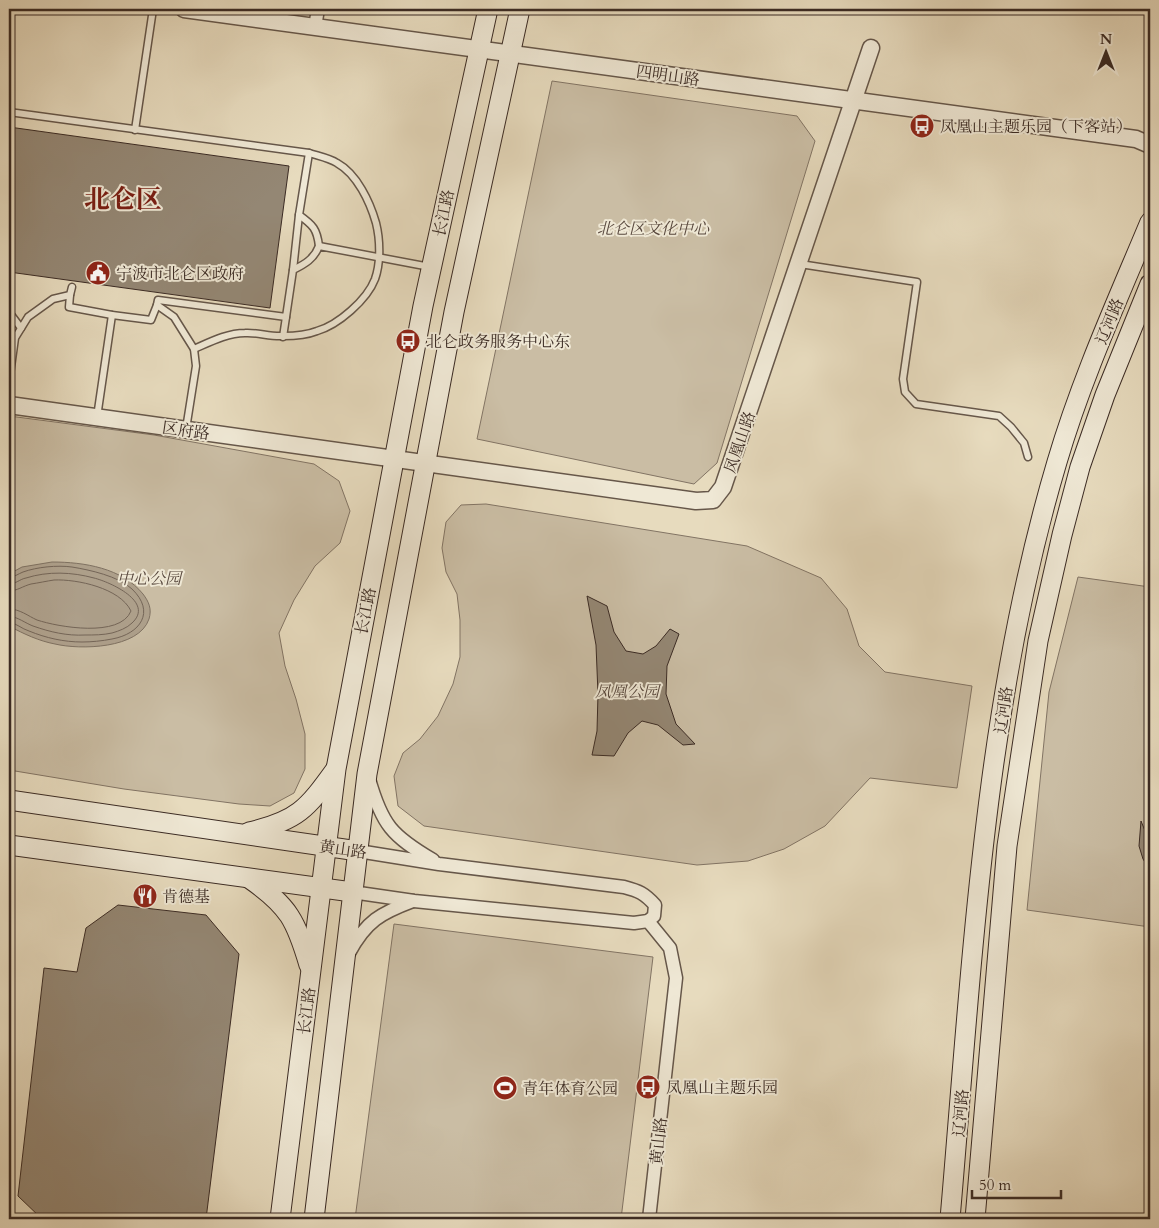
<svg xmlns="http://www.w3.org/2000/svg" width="1159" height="1228" viewBox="0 0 1159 1228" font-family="Cardo,'Noto Serif SC',serif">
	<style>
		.green { fill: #cabda4; stroke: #827464 }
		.water { fill: #ad9f8a; stroke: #7f7161 }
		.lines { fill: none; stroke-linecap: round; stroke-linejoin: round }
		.shore { stroke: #746557; stroke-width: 1 }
		.building { fill: #948774; stroke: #3b2b24 }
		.service-casing { stroke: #66574a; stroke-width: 9 }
		.minor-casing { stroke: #66574a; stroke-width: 15 }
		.tertiary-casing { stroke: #66574a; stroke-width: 19 }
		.secondary-casing { stroke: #3b2b24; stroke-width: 21 }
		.service { stroke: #efe8d5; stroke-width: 6 }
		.minor { stroke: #efe8d5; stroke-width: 12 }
		.tertiary { stroke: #efe8d5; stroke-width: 16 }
		.secondary { stroke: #efe8d5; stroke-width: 19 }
		.labels { text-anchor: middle; stroke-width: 4; stroke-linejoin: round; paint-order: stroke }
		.street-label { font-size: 16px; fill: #3b2b24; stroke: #efe8d5 }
		.poi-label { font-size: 16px; fill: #3b2b24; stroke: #efe8d5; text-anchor: start }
		.park-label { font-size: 16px; font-style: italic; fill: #58483e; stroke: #efe8d5 }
		.town-label { font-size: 26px; font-weight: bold; fill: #7a1f14; stroke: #efe8d5 }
	</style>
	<rect width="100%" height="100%" fill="#e7dbbe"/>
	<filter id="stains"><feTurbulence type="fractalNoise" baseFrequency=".004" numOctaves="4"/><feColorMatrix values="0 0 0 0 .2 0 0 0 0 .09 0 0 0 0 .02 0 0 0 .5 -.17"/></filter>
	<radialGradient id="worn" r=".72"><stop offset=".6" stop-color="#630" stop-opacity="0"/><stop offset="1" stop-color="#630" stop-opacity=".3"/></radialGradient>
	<g class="green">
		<polygon points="552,81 797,116 815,141 717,463 694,484 477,439"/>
		<polygon points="9,416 154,435 314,464 339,481 350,511 340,543 315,566 294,600 279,633 285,666 296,699 305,734 305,769 294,793 270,806 239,804 124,789 9,770"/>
		<polygon points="486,504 747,546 821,578 847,609 859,646 885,672 972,686 957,788 870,778 825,826 784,849 748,861 697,865 424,826 398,806 394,776 403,753 420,739 438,716 453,684 460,657 460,620 457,594 446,572 442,548 446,522 461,505"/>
		<polygon points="1078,577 1150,587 1150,927 1027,910 1049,692"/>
		<polygon points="394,924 653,957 621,1219 355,1219"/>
	</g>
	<path class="water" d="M52,562C84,562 122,568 143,594C149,602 152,609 149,619C139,649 80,650 55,644C39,641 24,634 9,626V574L22,567Z"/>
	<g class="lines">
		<g class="shore">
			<path d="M9,578C14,577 18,574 23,572C37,567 57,565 72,567C90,570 118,576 132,589C156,612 140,634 112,639C102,641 91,642 82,642C64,642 46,638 29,631C22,629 16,623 9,622"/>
			<path d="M9,584C16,584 20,579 26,578C48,571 72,572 94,578C110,582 155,602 132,623C127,628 119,631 112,633C103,635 94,635 85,635C67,636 50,632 33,626C25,623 18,617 9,616"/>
			<path d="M9,591C17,591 23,586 31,584C38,583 47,581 54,580C77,579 120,588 131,611C120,638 58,627 37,620C28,616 20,609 9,609"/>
		</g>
	</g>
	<g class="building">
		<polygon points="9,127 289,166 270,308 9,272"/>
		<polygon points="587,596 607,606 614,632 626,651 643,654 656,646 670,629 679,634 667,666 666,694 676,724 695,744 683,745 658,725 642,721 628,733 614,756 592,755 597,731 598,694 596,645"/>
		<polygon points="1141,821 1150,843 1150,870 1143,859 1139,846"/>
		<polygon points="118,905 206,915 239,954 206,1219 42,1219 18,1196 44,968 77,972 86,928"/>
	</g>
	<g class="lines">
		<defs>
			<g id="service">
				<path d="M9,112L309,153C318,156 329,158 337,163C357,174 370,202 376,223C380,239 381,262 375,279C367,300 338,325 317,331C307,335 293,336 283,336C270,337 257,332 245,333C227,333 210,342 194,349"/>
				<polyline points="135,130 153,9"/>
				<path d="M309,153L299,215C313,225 317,229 319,246"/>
				<polyline points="800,264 917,282 903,379 905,392 916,404 999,416 1011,427 1024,443 1028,457"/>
				<polyline points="293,270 299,215"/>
				<polyline points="70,295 69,307 112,315 151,320 157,305 174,317 194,349 196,366 186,429"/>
				<path d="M157,305L158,300L286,317L293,270C305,264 314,259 319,246L430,267"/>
				<polyline points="9,312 21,328"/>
				<polyline points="283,337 286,317"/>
				<polyline points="9,382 15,338 28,317 53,299 70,295 72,287"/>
				<polyline points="97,417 112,315"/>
			</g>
			<g id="minor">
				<polyline points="315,27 318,9"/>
				<path d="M369,779C382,825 392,836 433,860"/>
				<path d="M352,892L414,901L634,923L648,921L654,916L655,905C644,893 639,891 624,887L439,864L358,851"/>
				<polyline points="648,921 670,948 676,978 649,1219"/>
				<path d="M349,953C366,921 381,913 413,901"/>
			</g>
			<g id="tertiary">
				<polyline points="184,9 1136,139 1150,145"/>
				<polyline points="9,405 696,501 713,500 723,487 871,48"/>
			</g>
			<g id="secondary">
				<polyline points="9,800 358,851"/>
				<path d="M249,832C297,821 307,809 335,770"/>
				<polyline points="9,845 352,892"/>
				<path d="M250,879C289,906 296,921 309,965"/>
				<polyline points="280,1219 336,769 423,306 488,9"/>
				<polyline points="314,1219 367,774 454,312 520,9"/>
				<path d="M950,1219C972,966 984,707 1057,462C1081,380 1117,301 1150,222"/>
				<polyline points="975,1219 1007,846 1038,641 1062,535 1080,467 1105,395 1150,284"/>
			</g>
		</defs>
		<use href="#service" class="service-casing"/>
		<use href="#minor" class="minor-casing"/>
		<use href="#tertiary" class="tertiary-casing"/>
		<use href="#secondary" class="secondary-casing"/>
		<use href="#service" class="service"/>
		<use href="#minor" class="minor"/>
		<use href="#tertiary" class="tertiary"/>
		<use href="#secondary" class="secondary"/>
	</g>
	<defs>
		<symbol id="bus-disc" viewBox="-11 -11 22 22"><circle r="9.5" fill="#8f2418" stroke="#efe8d5"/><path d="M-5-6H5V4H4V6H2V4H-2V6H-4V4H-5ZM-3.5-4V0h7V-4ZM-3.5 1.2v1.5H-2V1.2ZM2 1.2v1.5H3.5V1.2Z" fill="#fff"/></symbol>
		<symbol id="civic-disc" viewBox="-11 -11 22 22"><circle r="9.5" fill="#8f2418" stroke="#efe8d5"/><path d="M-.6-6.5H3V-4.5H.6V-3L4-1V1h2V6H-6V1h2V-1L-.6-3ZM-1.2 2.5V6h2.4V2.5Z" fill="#fff"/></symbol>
		<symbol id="restaurant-disc" viewBox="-11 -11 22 22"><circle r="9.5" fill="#8f2418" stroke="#efe8d5"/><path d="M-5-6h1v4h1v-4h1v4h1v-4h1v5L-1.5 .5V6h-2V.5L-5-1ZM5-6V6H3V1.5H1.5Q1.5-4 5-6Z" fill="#fff"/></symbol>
		<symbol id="stadium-disc" viewBox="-11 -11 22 22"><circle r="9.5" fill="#8f2418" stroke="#efe8d5"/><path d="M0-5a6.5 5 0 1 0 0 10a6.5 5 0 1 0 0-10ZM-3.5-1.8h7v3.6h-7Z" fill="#fff"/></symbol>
	</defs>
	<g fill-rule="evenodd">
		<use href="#bus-disc" x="908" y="112" width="28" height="28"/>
		<use href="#civic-disc" x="84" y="259" width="28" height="28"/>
		<use href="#bus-disc" x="394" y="327" width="28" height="28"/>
		<use href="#restaurant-disc" x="131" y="882" width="28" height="28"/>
		<use href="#bus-disc" x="634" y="1073" width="28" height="28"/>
		<use href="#stadium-disc" x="491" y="1074" width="28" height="28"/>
	</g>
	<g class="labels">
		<g class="street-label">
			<text transform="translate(668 75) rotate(8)" y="6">四明山路</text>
			<text transform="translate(443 213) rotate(-78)" y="6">长江路</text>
			<text transform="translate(1109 321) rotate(-68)" y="6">辽河路</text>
			<text transform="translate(186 430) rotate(8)" y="6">区府路</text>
			<text transform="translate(739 442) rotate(-71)" y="6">凤凰山路</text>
			<text transform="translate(365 611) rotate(-79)" y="6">长江路</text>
			<text transform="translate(1003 710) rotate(-82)" y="6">辽河路</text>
			<text transform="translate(343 849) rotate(8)" y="6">黄山路</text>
			<text transform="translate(306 1011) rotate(-83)" y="6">长江路</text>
			<text transform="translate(960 1113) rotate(-85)" y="6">辽河路</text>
			<text transform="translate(658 1141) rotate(-84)" y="6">黄山路</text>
		</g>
		<g class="poi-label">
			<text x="940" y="132">凤凰山主题乐园（下客站）</text>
			<text x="116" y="279">宁波市北仑区政府</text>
			<text x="426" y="347">北仑政务服务中心东</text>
			<text x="162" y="902">肯德基</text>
			<text x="666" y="1093">凤凰山主题乐园</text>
			<text x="522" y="1094">青年体育公园</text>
		</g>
		<g class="park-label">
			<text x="653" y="234">北仑区文化中心</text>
			<text x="149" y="584">中心公园</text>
			<text x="627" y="697">凤凰公园</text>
		</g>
		<g class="town-label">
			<text x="123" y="208">北仑区</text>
		</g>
	</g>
	<rect width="1159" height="1228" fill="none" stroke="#e7dbbe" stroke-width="30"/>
	<rect x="10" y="10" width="1139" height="1208" fill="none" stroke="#3b2b24" stroke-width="2.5"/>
	<rect x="15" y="15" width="1129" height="1198" fill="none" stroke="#3b2b24"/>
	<g transform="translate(1106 52)" stroke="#efe8d5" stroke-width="4" paint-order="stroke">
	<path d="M0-4L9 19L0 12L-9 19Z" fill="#3b2b24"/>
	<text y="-8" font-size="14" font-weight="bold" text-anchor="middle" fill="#3b2b24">N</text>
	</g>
	<path d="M972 1190v8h89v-8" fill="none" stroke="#3b2b24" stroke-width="2.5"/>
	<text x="979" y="1190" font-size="15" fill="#3b2b24" stroke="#efe8d5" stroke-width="4" paint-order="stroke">50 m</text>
	<rect width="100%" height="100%" filter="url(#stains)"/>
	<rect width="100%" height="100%" fill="url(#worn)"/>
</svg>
